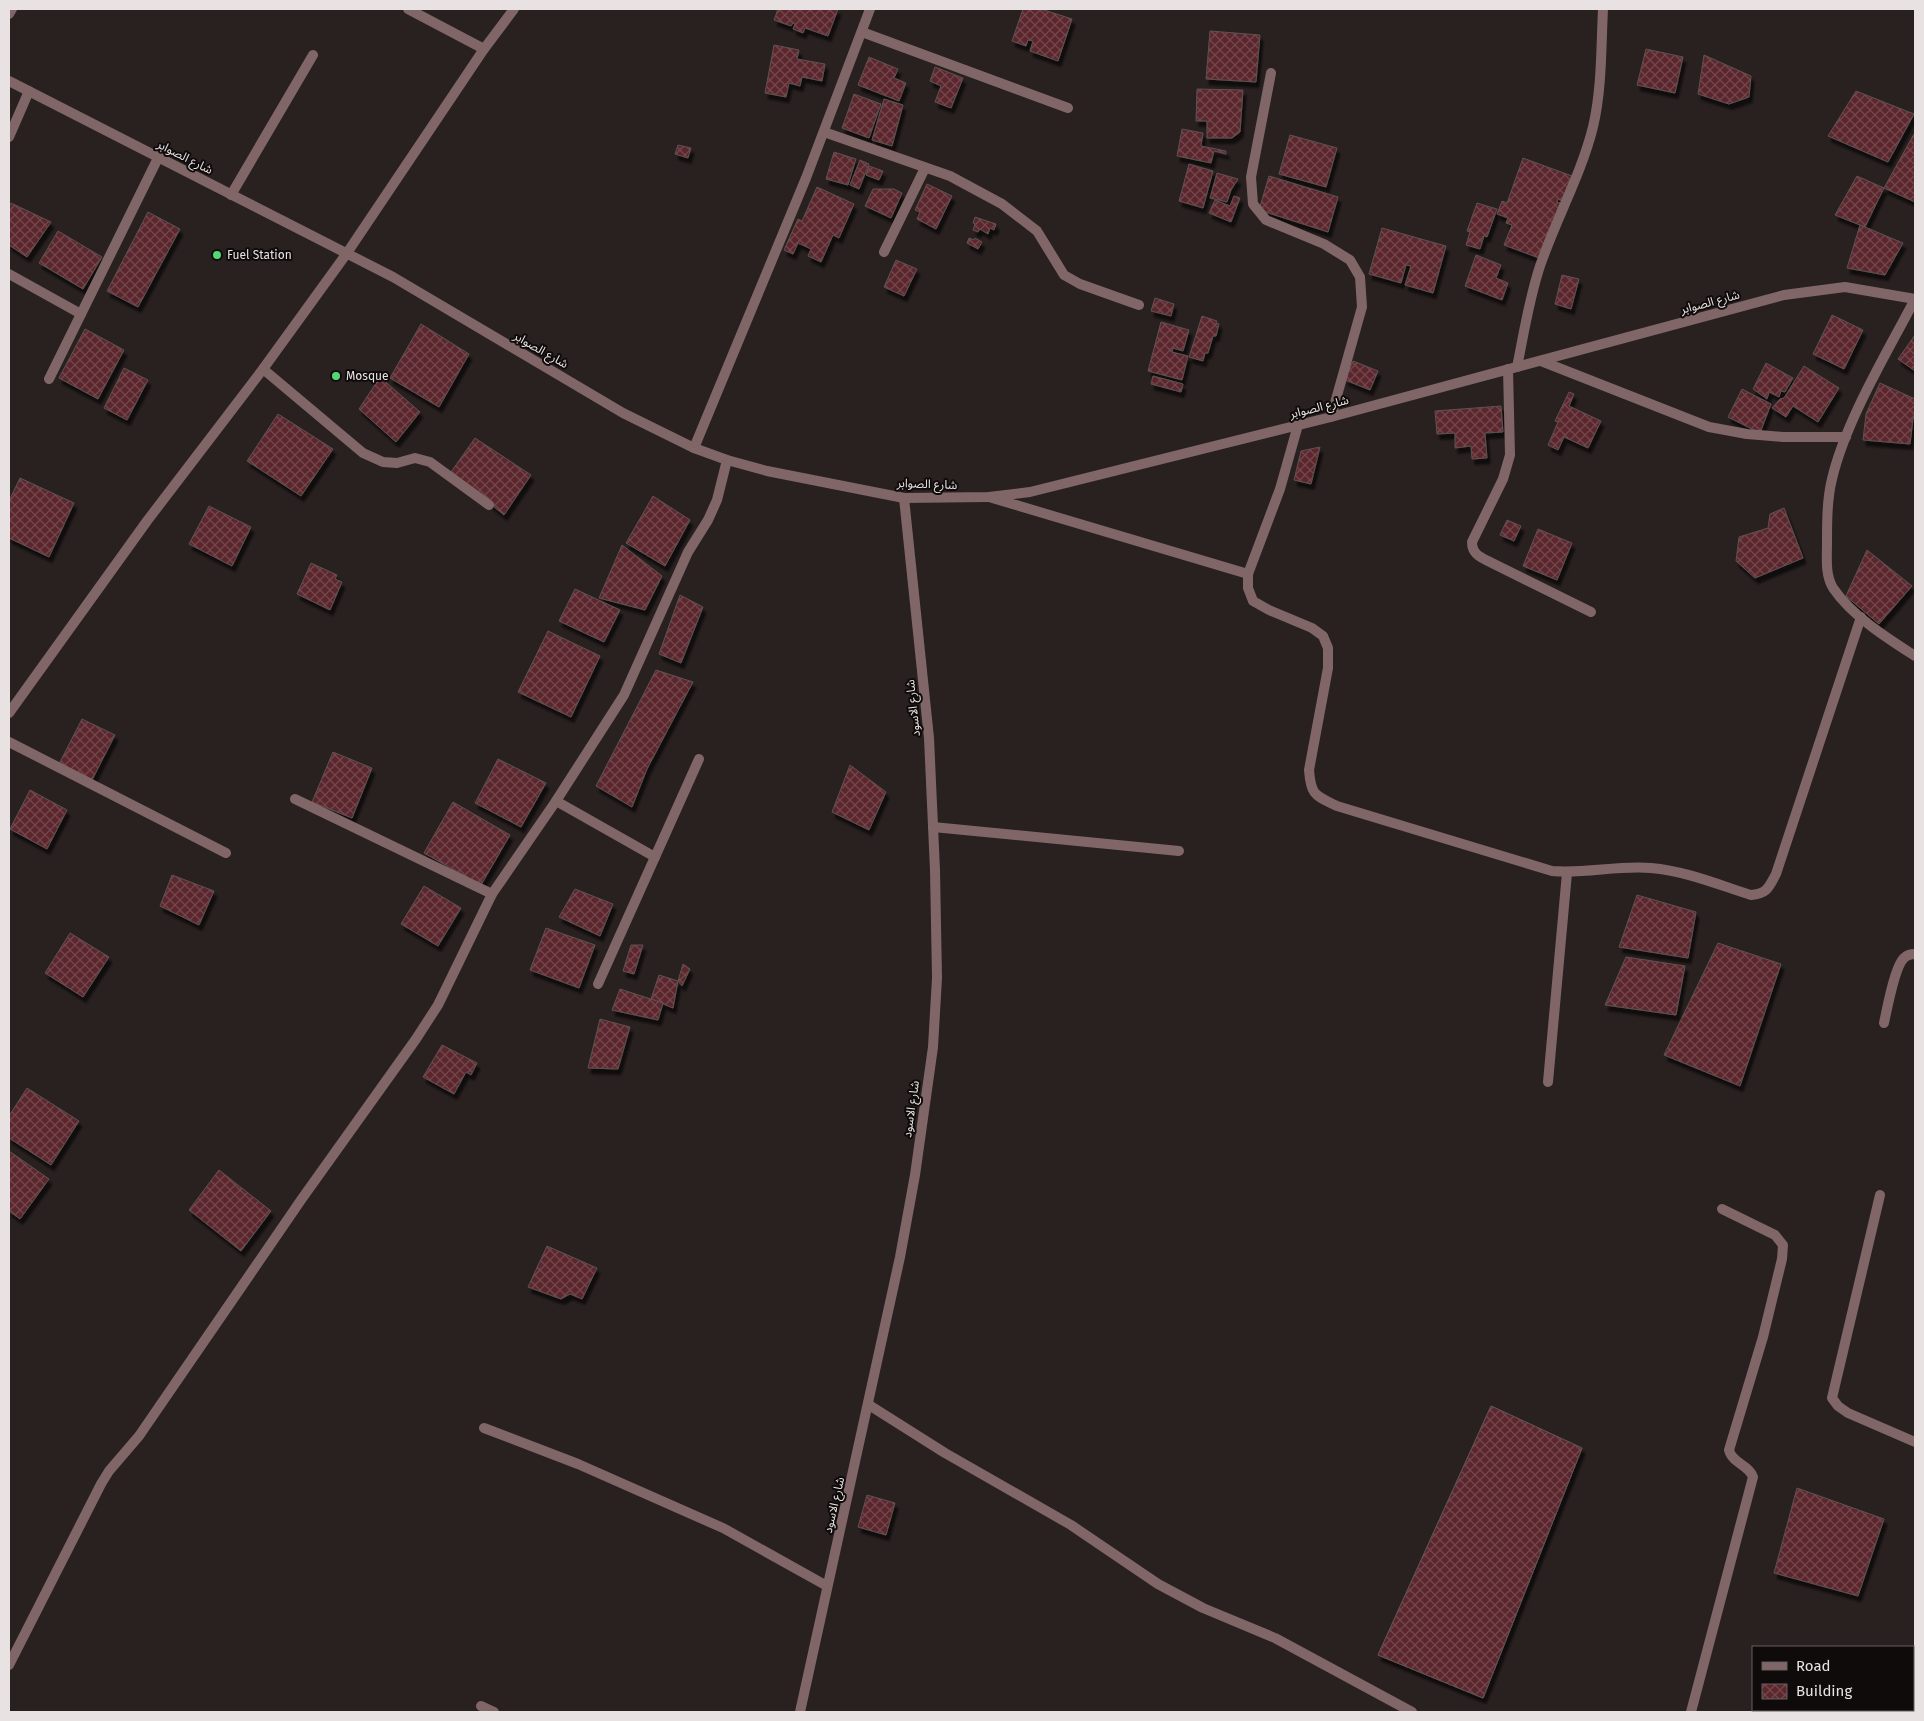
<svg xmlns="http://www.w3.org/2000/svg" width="1924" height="1721" viewBox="0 0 1924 1721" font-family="'Fira Sans','Noto Sans Arabic',sans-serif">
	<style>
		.building { fill: url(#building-cross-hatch); stroke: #5d5252; filter: url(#shadow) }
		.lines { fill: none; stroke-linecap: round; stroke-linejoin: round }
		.service { stroke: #806667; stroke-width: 10 }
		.minor { stroke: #806667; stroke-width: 10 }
		.tertiary { stroke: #806667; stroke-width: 10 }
		.poi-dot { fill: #53d673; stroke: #0f0b0b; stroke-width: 2 }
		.labels { text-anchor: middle; stroke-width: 4; stroke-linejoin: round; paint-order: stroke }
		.street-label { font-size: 12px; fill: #e9e2e2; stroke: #0f0b0b }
		.poi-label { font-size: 12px; fill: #e9e2e2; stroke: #0f0b0b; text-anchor: start }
	</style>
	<defs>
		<pattern id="building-cross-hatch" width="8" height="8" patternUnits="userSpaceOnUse" patternTransform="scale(1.25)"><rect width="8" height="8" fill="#5b282d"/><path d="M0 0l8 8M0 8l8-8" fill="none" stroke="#73474b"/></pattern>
		<filter id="shadow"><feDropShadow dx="3" dy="5.5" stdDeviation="1" flood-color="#0009"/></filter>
	</defs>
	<rect width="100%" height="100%" fill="#292020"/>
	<g class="building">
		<polygon points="778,9 838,9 828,36 805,28 803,33 793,29 795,24 793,23 791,26 774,20"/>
		<polygon points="1023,9 1041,9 1072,19 1058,61 1030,51 1033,41 1028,40 1026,46 1012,41"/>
		<polygon points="1210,31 1260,35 1256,82 1206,79"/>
		<polygon points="774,45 799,50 797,59 825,64 822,81 802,77 800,86 789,83 786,97 765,93"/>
		<polygon points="1646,49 1683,57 1675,93 1637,85"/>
		<polygon points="1704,55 1751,76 1749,97 1729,104 1698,94"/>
		<polygon points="869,57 898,69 894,78 906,83 899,101 858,85"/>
		<polygon points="935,67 963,78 951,108 935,102 941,86 930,81"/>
		<polygon points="1197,89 1243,90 1240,132 1232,138 1207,138 1207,121 1196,121"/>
		<polygon points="1856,91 1914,114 1888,162 1828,136"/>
		<polygon points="854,94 881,104 869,138 842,128"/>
		<polygon points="884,99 903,105 892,146 872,140"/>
		<polygon points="1182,129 1203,133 1201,146 1226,151 1226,154 1214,151 1211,163 1177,156"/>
		<polygon points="1914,134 1915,135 1915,202 1884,188"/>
		<polygon points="1290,135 1337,148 1326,187 1279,174"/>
		<polygon points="678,145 691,148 688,158 675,154"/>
		<polygon points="834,152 856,159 848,185 826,179"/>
		<polygon points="1523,158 1572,176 1562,201 1558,199 1557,202 1560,203 1539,258 1504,245 1512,225 1506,223 1508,218 1497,214 1502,201 1507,203"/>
		<polygon points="860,160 869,164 859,189 850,185"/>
		<polygon points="1189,164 1213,171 1203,208 1179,201"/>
		<polygon points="869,166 883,171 879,180 866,175"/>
		<polygon points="1217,173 1238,179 1231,190 1227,202 1210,198"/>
		<polygon points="1269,176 1338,197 1328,232 1259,210"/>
		<polygon points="1857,176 1884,188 1865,227 1835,215"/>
		<polygon points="927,184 952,196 936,229 917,219 920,212 915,210"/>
		<polygon points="817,187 854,204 839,238 833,235 821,262 808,256 811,249 798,243 793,254 784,250 798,219 802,221"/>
		<polygon points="873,189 894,189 902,193 891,218 865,206"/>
		<polygon points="1234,196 1240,198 1231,222 1209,213 1215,200 1230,206"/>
		<polygon points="11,203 51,222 27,257 9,245 9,207"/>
		<polygon points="1477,203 1497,209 1487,237 1484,236 1480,249 1466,245 1470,232 1467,231"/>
		<polygon points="148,212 180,229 138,307 107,291"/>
		<polygon points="975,217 996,224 994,230 990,228 988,234 980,229 978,232 973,230 975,224 973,223"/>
		<polygon points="1860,225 1903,243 1885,275 1847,268"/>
		<polygon points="1382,228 1446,246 1433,293 1405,285 1411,266 1406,265 1401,283 1369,274"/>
		<polygon points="58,231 102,257 83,289 39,263"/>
		<polygon points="969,238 974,240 975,238 982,242 978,249 967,243"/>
		<polygon points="1476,255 1501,265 1496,278 1508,283 1502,300 1465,286"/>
		<polygon points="896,260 917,269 904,296 884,287"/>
		<polygon points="1562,275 1579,279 1571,309 1555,304"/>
		<polygon points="1155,298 1174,304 1171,316 1151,311"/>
		<polygon points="1832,315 1863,330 1844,369 1813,354"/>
		<polygon points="1202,316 1217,321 1216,323 1219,324 1216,336 1213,336 1208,353 1205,353 1203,361 1189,357"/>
		<polygon points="1161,322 1189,330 1183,351 1173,348 1172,352 1188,356 1182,380 1148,371"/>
		<polygon points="421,324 469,354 439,407 390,378"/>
		<polygon points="85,329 124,350 98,399 59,378"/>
		<polygon points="1915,335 1915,371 1898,359"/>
		<polygon points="1353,361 1378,371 1370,390 1345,380"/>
		<polygon points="1766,363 1793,378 1785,392 1781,391 1779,397 1769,392 1767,399 1753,389"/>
		<polygon points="1804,366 1839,388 1818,422 1793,406 1786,417 1772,408 1780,399 1784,398"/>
		<polygon points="124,368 148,380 127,420 104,408"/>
		<polygon points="1153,376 1183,384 1181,392 1151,384"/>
		<polygon points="380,377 420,412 396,442 359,409"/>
		<polygon points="1880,383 1915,399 1915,414 1913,419 1910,444 1863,440 1866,414"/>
		<polygon points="1742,389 1771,404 1760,433 1728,417"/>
		<polygon points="1569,392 1574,394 1569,406 1601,421 1588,448 1564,437 1558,450 1548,445 1558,422 1555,421"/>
		<polygon points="1501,406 1503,432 1485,433 1487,458 1472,459 1471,446 1455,448 1455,433 1437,434 1435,411"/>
		<polygon points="278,414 333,449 301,496 247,461"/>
		<polygon points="475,438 531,475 504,515 451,472"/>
		<polygon points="1320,447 1311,484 1294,480 1301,451"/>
		<polygon points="20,478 74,503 49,557 9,538 9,501"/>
		<polygon points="653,496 690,520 665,566 626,543"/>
		<polygon points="209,506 251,527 232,566 189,544"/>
		<polygon points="1784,508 1803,558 1755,578 1736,561 1739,537 1768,528 1770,514"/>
		<polygon points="1507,520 1521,526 1514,541 1500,535"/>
		<polygon points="1538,529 1572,543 1557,580 1523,566"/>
		<polygon points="622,545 662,576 645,610 599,598"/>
		<polygon points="1867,550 1912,586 1879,624 1846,596"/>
		<polygon points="311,563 337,575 335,579 342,582 330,610 297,594"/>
		<polygon points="575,589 620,610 604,642 559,621"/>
		<polygon points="680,595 703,607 681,663 659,654"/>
		<polygon points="548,631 600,656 571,717 518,692"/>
		<polygon points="656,670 693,682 647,769 632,807 596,786"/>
		<polygon points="82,719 115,735 92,780 59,764"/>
		<polygon points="333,752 372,768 352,818 312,802"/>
		<polygon points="498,759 546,783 521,827 475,803"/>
		<polygon points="850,765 886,792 869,830 832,812"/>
		<polygon points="30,790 67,810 47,849 10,829"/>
		<polygon points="453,802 510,835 481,885 424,853"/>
		<polygon points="172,875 214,891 199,925 160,906"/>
		<polygon points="424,886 461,908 438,946 401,924"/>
		<polygon points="575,889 613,904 600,936 559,917"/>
		<polygon points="1637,895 1696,912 1688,958 1619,947"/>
		<polygon points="546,928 595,945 579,988 530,970"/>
		<polygon points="70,933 109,957 83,997 45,973"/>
		<polygon points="1718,943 1781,964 1740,1086 1664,1055"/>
		<polygon points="631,945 643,945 634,974 623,971"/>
		<polygon points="1626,957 1685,966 1676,1015 1605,1005"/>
		<polygon points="683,964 690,969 682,986 678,981"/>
		<polygon points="659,975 678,981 673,1008 651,999"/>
		<polygon points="620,989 663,1003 658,1020 612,1010"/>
		<polygon points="600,1019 630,1027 618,1069 588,1068"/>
		<polygon points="442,1045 477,1063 471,1075 466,1072 454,1094 423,1077"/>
		<polygon points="27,1088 79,1121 51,1165 9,1138 9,1116"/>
		<polygon points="9,1151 49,1179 20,1219 9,1211"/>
		<polygon points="219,1170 271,1211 241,1251 189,1210"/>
		<polygon points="547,1246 597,1268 582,1299 570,1294 561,1299 528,1287"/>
		<polygon points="1491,1406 1582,1448 1483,1698 1378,1655"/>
		<polygon points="1491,1406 1582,1448 1483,1698 1378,1655"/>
		<polygon points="1797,1488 1884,1519 1858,1596 1774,1573"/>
		<polygon points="867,1495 895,1503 886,1535 858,1527"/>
	</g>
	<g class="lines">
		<g class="service">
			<polyline points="408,9 484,49"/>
			<polyline points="231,195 313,55"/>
			<polyline points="884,252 925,168"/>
			<polyline points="263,369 363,453 383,462 397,463 415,458 430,462 489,505"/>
			<polyline points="556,801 655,857"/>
			<polyline points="933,827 1179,851"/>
			<polyline points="598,984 699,759"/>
		</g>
		<g class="minor">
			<polyline points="9,14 12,9"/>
			<polyline points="862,32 1068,108"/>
			<polyline points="1271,73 1251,177 1253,204 1266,220 1324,244 1350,260 1360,277 1362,307 1331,417"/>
			<polyline points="824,132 950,176 1002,204 1037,231 1064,275 1080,284 1139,305"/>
			<polyline points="9,137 29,91"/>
			<polyline points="9,274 81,314"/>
			<path d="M1915,299C1887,353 1846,420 1832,479C1827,499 1827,522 1827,543C1827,558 1825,575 1833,588C1852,616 1887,638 1915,656"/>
			<polyline points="1541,361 1709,427 1747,434 1783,437 1846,437"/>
			<path d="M1517,367C1524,333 1529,299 1540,266C1556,219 1581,175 1593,127C1602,89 1601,48 1603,9"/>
			<path d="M1508,369L1510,455L1503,479L1472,542C1472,554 1480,557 1490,562L1591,612"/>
			<polyline points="49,379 158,158"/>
			<path d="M1298,425L1280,489L1248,574V588L1253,601L1269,610L1312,628L1323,636L1328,648V668L1309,770C1311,796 1315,795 1337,806L1552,871C1585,874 1618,865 1651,868C1686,871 1719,885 1751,895C1767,894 1769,887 1776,874L1861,617"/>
			<polyline points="694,448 806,178 870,9"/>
			<polyline points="989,497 1248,574"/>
			<polyline points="9,713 147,521 263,369 347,253 484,49 514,9"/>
			<polyline points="9,742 226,853"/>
			<polyline points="295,799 492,894"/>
			<path d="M1884,1023C1887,1009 1895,966 1904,958C1907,955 1911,954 1915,954"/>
			<polyline points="1548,1082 1567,873"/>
			<polyline points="1880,1195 1832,1398 1838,1406 1848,1413 1915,1442"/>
			<polyline points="869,1405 945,1453 1071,1525 1158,1584 1203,1608 1275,1638 1412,1712"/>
			<polyline points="484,1428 578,1464 723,1528 827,1586"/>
			<polyline points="9,1665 101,1484 109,1471 139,1436 301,1200 416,1039 438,1005 492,894 556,801 624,695 688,552 708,520 717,500 727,460"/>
			<polyline points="481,1706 494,1712"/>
			<polyline points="800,1712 900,1257 915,1175 933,1047 937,978 935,870 929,738 904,498"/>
			<path d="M1691,1712L1753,1477C1749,1465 1732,1463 1729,1450L1763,1337L1782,1259L1783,1245L1775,1235L1722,1209"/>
		</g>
		<polyline class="tertiary" points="9,81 393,277 623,413 694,448 727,460 767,471 904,498 989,497 1030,492 1331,417 1784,295 1845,287 1915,299"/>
	</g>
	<g class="poi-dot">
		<circle cx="217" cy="255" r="5"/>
		<circle cx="336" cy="376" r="5"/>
	</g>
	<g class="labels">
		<g class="street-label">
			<text transform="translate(185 157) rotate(27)" y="4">شارع الصوابر</text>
			<text transform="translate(1710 302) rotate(-15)" y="4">شارع الصوابر</text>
			<text transform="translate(541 350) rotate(30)" y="4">شارع الصوابر</text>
			<text transform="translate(1319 407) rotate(-14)" y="4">شارع الصوابر</text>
			<text transform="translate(927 484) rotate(2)" y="4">شارع الصوابر</text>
			<text transform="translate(913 708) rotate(-96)" y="4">شارع الاسود</text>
			<text transform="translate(911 1109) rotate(-82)" y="4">شارع الاسود</text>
			<text transform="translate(834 1505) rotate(-77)" y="4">شارع الاسود</text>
		</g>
		<g class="poi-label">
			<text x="227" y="259">Fuel Station</text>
			<text x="346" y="380">Mosque</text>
		</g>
	</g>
	<rect width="1924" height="1721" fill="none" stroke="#e9e2e2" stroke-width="20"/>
	<rect x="1752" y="1646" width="162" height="65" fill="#0f0b0b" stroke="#666161"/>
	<rect x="1762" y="1662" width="25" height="8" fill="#806667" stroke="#666161"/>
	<text x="1796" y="1671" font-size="15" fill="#e9e2e2">Road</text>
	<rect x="1762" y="1684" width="25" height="15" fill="url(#building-cross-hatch)" stroke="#666161"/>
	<text x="1796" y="1696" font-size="15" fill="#e9e2e2">Building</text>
</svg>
